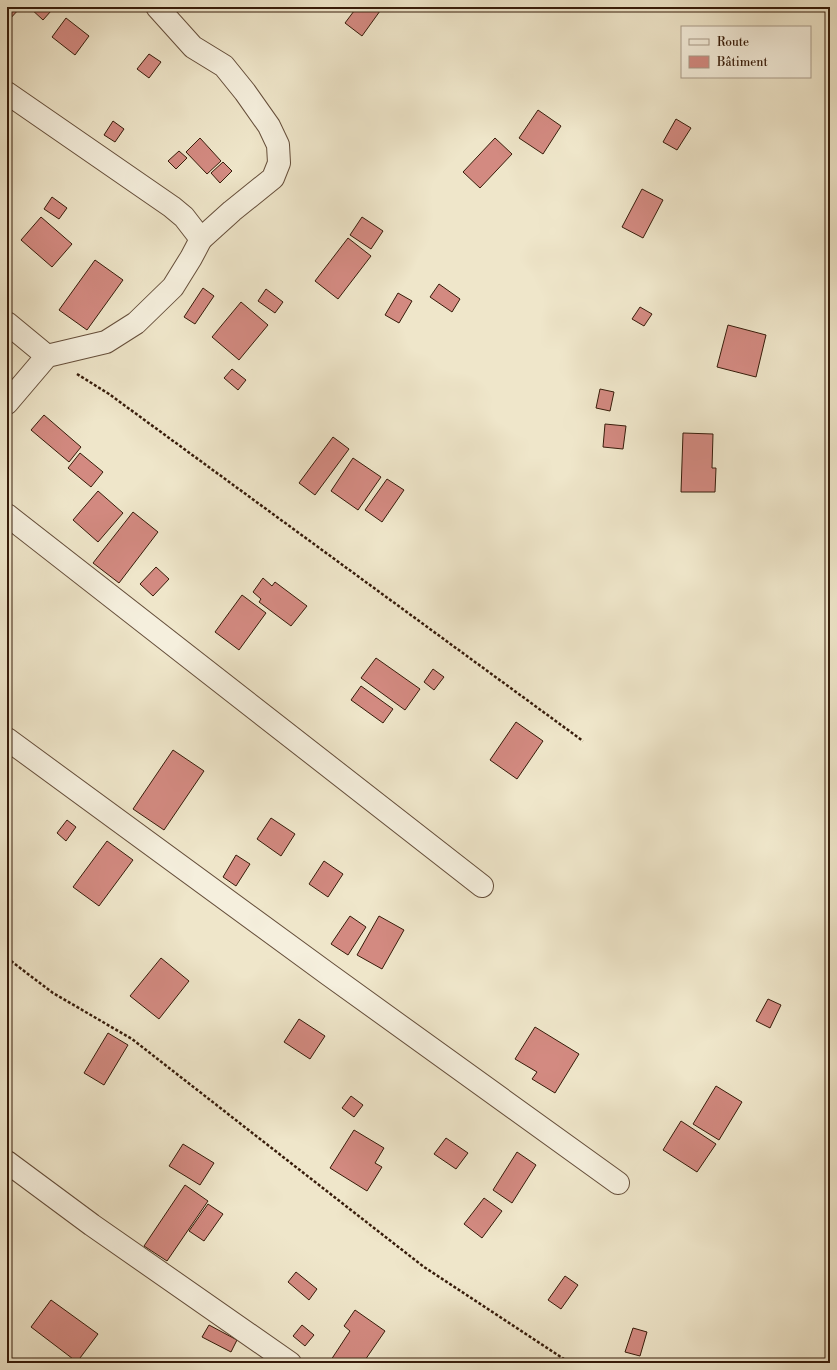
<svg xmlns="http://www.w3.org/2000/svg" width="837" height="1370" viewBox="0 0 837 1370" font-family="'Libre Bodoni',serif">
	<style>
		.building { fill: #d38a81; stroke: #371c0a }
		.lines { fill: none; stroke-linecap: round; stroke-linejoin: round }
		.minor-casing { stroke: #654e3a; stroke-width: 24 }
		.path { stroke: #371c0a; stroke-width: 2.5; stroke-dasharray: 3 2; stroke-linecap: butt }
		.minor { stroke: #f5efdd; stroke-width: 22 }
	</style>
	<rect width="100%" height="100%" fill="#efe6ca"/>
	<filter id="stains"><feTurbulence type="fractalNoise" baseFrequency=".005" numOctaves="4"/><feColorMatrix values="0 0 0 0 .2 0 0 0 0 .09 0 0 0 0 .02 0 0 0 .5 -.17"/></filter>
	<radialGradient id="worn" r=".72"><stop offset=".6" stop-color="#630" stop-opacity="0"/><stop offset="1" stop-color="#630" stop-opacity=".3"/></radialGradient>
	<g class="building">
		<polygon points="7,7 21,7 7,22"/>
		<polygon points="29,7 47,7 51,11 43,20"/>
		<polygon points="357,7 374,7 380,11 362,36 345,23"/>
		<polygon points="66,18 89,36 75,55 52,37"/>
		<polygon points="149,54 161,62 149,78 137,69"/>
		<polygon points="538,110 561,126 543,154 519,138"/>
		<polygon points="676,119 691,128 677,150 663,142"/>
		<polygon points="113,121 124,129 115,142 104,135"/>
		<polygon points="200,138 221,161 207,174 186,152"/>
		<polygon points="495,138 512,154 480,188 463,172"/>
		<polygon points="179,151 187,158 176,169 168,161"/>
		<polygon points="223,162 232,171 220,183 211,173"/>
		<polygon points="642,189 663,200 643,238 622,227"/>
		<polygon points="52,197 67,208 59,219 44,209"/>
		<polygon points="41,217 72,244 52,267 21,240"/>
		<polygon points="362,217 383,231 371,249 350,235"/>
		<polygon points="348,238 371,256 338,299 315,281"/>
		<polygon points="95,260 123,280 87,330 59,310"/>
		<polygon points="439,284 460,299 452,312 430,297"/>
		<polygon points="203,288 214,296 195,324 184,317"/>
		<polygon points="266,289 283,302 275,313 258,301"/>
		<polygon points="398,293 412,301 399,323 385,315"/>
		<polygon points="241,302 268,325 239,360 212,337"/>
		<polygon points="640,307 652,314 644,326 632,319"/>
		<polygon points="728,325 766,335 756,377 717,367"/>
		<polygon points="232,369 246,380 238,390 224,378"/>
		<polygon points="600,389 614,392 610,411 596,408"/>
		<polygon points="44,415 81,447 69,462 31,430"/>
		<polygon points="605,424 626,426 623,449 603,447"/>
		<polygon points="683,433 713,434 712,468 716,468 715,492 681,492"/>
		<polygon points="333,437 349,449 315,495 299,483"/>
		<polygon points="80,453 103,472 91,487 68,468"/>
		<polygon points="353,458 381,477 358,510 331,491"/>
		<polygon points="387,479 404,490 382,522 365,510"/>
		<polygon points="98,491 123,513 98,542 73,520"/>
		<polygon points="133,512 158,532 119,583 93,563"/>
		<polygon points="156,567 169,579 153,596 140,584"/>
		<polygon points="263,578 272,586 275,582 307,606 291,626 259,602 261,599 253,592"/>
		<polygon points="242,595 266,613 239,650 215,632"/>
		<polygon points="376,658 420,689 405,710 361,678"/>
		<polygon points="433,669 444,677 434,690 424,682"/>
		<polygon points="361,686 393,709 383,723 351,700"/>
		<polygon points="516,722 543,741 517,779 490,760"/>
		<polygon points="173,750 204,771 164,830 133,809"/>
		<polygon points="271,818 295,834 281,856 257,839"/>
		<polygon points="67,820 76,827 66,841 57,833"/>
		<polygon points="107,841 133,860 99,906 73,887"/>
		<polygon points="236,855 250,864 236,886 223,877"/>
		<polygon points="324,861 343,874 328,897 309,884"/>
		<polygon points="350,916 366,927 348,955 331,944"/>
		<polygon points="379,916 404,930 382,969 357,955"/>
		<polygon points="161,958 189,981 159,1019 130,996"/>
		<polygon points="768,999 781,1005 770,1028 756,1021"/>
		<polygon points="299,1019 325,1036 310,1059 284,1042"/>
		<polygon points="535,1027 579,1054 555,1093 532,1079 537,1072 515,1059"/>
		<polygon points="108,1033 128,1045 104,1085 84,1073"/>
		<polygon points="716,1086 742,1102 719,1140 693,1124"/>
		<polygon points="351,1096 363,1105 354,1117 342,1108"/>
		<polygon points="681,1121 716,1144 697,1172 663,1150"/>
		<polygon points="354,1130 384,1148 375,1163 382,1167 367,1191 330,1168"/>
		<polygon points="446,1138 468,1153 456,1169 434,1154"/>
		<polygon points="183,1144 214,1163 200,1185 169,1166"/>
		<polygon points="517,1152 536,1165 512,1203 493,1190"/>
		<polygon points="185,1185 208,1201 167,1261 144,1246"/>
		<polygon points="484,1198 502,1211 482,1238 464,1224"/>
		<polygon points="208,1204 223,1214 204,1241 189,1231"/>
		<polygon points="296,1272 317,1289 309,1300 288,1282"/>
		<polygon points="565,1276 578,1285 561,1309 548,1300"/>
		<polygon points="51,1300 98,1334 77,1362 31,1327"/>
		<polygon points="355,1310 385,1331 363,1363 329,1363 350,1331 344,1326"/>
		<polygon points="209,1325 237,1340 231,1352 202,1337"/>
		<polygon points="302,1325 314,1335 305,1346 293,1336"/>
		<polygon points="633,1328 647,1332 640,1356 625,1352"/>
	</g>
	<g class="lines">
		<defs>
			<g id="minor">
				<polyline points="157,7 193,47 224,66 245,92 269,126 278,145 279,163 273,178 232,211 201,239"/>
				<polyline points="7,93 172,207 184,217 201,239 191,258 173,287 136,323 106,342 47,356 7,403"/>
				<polyline points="7,323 47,356"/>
				<polyline points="7,515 482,886"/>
				<polyline points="7,739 328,974 618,1183"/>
				<polyline points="7,1162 92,1225 290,1363"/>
			</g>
		</defs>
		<use href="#minor" class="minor-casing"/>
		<g class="path">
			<polyline points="77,374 109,394 583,741"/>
			<polyline points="7,958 53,993 132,1039 424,1267 570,1363"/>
		</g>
		<use href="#minor" class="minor"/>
	</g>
	<rect width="837" height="1370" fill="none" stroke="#efe6ca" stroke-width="24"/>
	<rect x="8" y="8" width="821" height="1354" fill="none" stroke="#371c0a" stroke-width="2"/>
	<rect x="12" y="12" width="813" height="1346" fill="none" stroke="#371c0a"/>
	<rect x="681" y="26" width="130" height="52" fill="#f5efdd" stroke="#a99b89"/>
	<rect x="689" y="39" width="20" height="6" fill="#f5efdd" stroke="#a99b89"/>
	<text x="717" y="46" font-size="12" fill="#371c0a">Route</text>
	<rect x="689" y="56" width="20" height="12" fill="#d38a81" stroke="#a99b89"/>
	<text x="717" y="66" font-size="12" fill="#371c0a">Bâtiment</text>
	<rect width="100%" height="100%" filter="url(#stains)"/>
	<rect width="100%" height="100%" fill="url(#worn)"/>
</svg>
